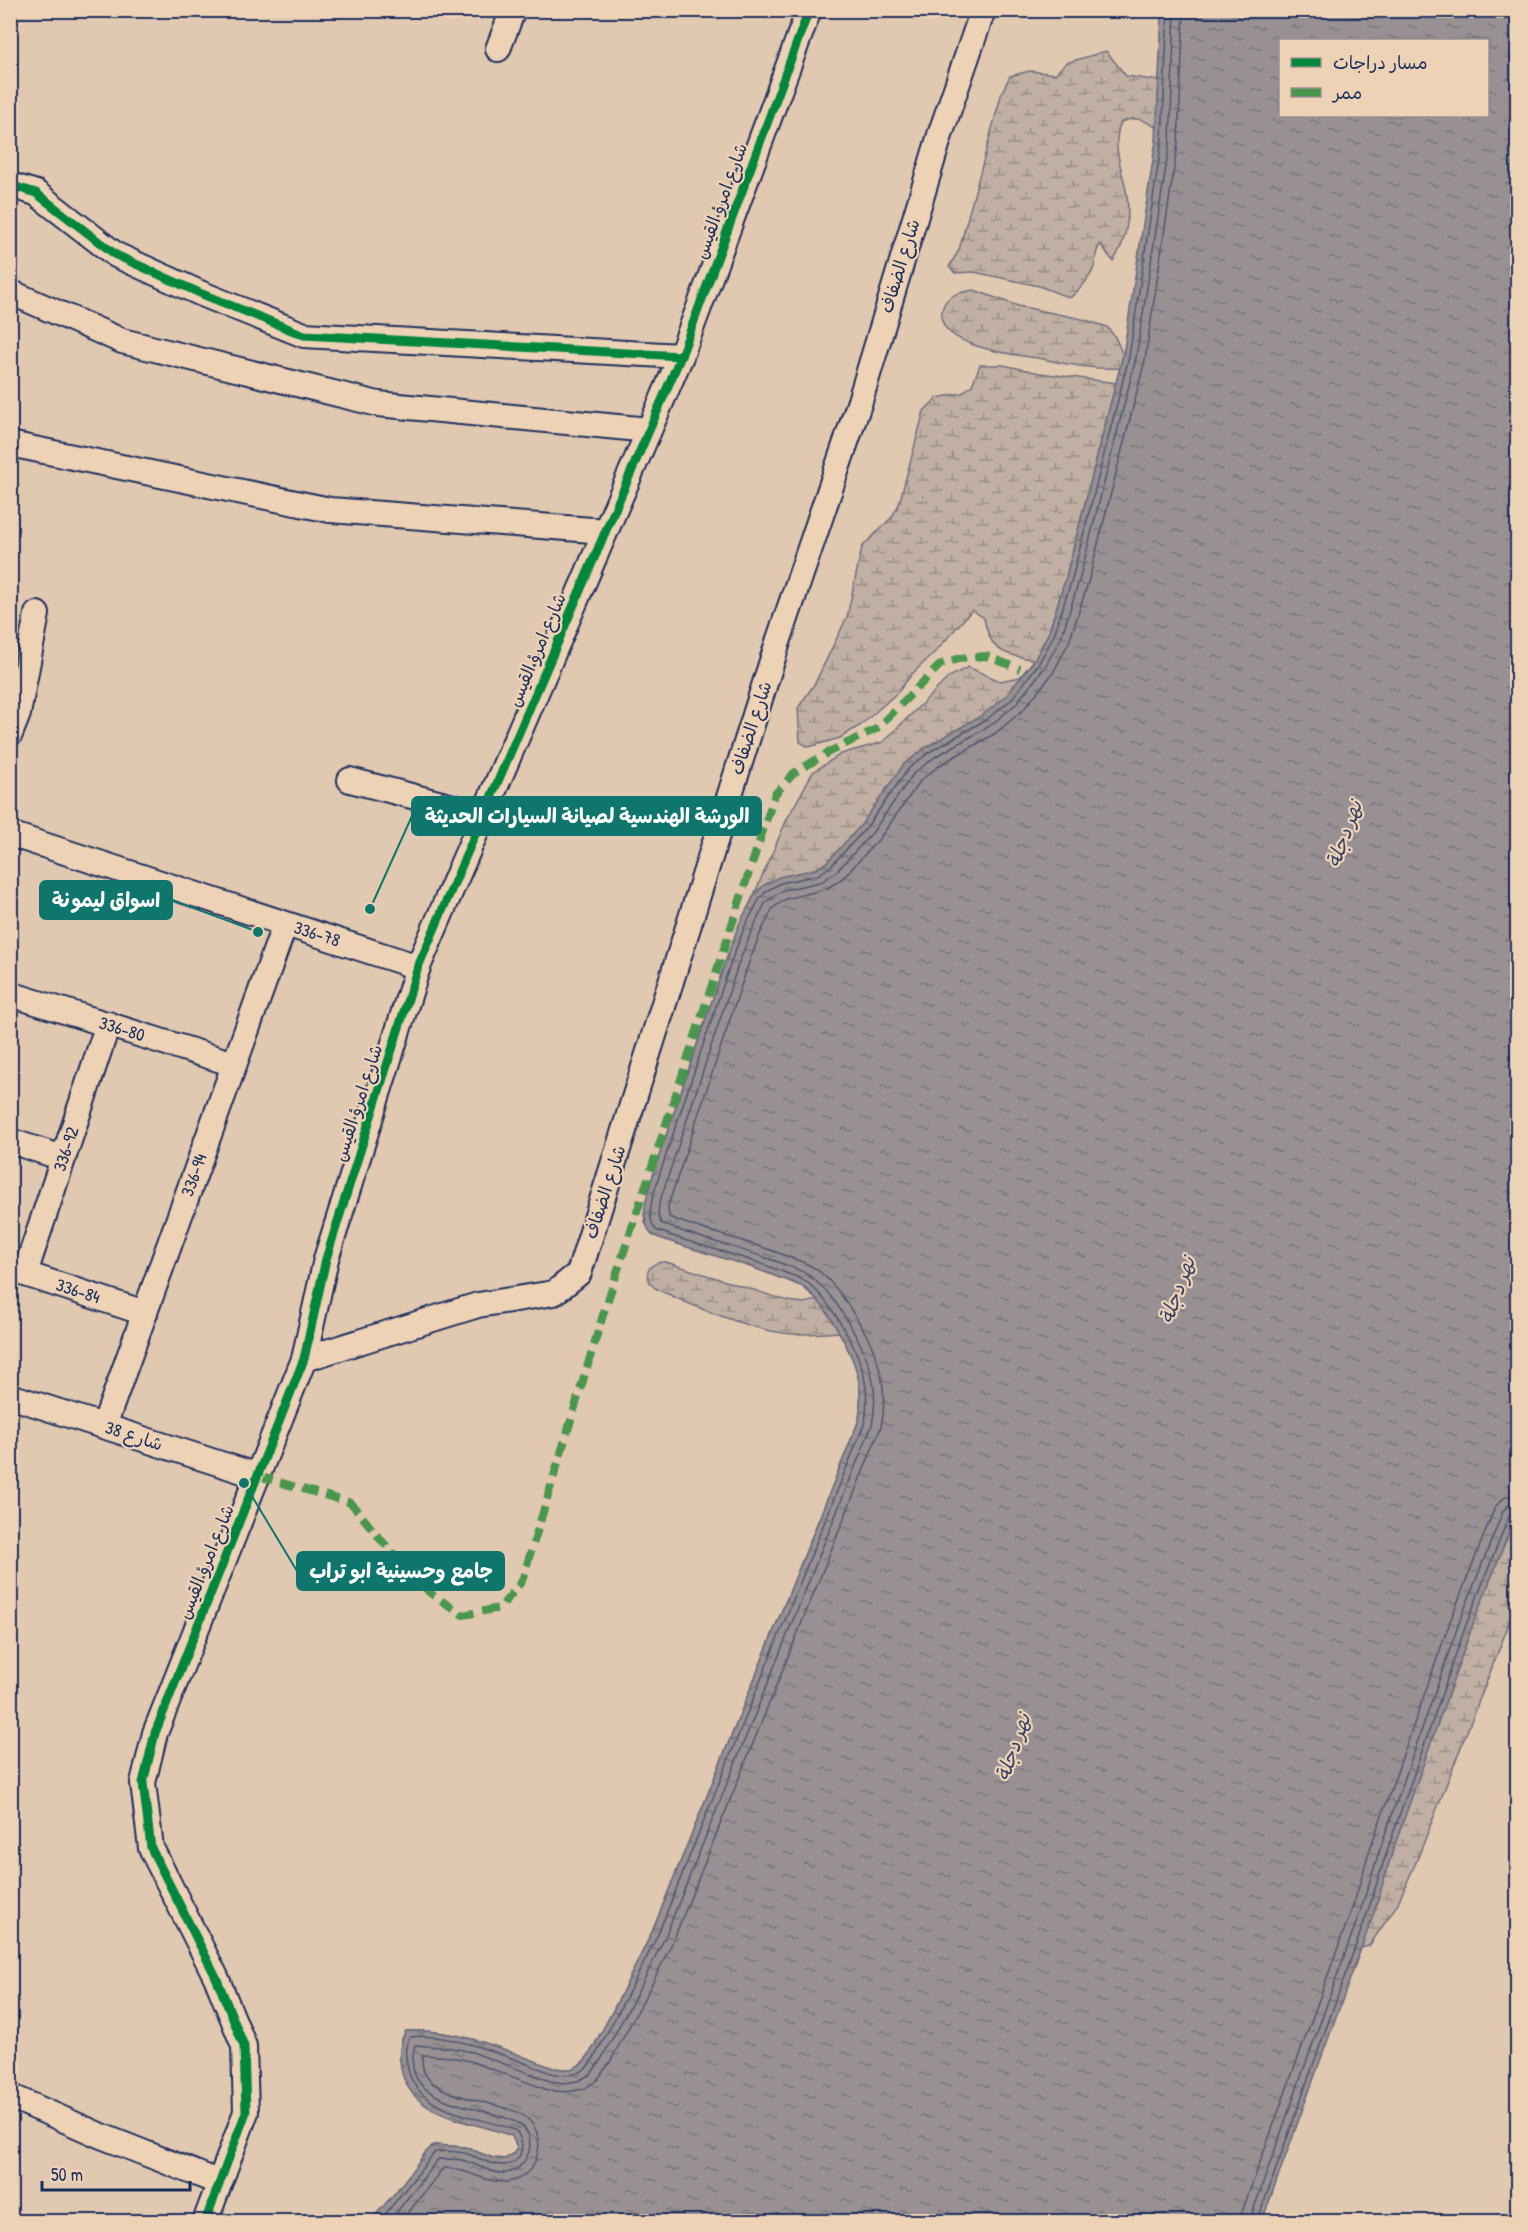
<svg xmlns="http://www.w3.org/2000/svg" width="1528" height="2232" viewBox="0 0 1528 2232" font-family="'Patrick Hand','Playpen Sans Arabic',sans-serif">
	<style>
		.wetland { fill: url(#wetland-marsh); stroke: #6e6f80; stroke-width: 1.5 }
		.water { fill: url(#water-ripples); stroke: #66697d; stroke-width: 1.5; fill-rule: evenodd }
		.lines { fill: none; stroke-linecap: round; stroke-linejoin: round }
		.shore { stroke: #4d5673; stroke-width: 1.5 }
		.minor-casing { stroke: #1b2f5e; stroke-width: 28 }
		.minor { stroke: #eed2b5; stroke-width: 24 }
		.quiet { stroke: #49964d; stroke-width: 8; stroke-dasharray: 15 8; stroke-linecap: butt }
		.cycleway-casing { stroke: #eed2b5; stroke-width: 13 }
		.cycleway { stroke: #00873e; stroke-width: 9 }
		.labels { text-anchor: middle; stroke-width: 4.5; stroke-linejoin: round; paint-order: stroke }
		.street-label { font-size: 18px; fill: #1b2f5e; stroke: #eed2b5 }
		.water-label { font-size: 20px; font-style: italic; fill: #344268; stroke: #eed2b5 }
		.leader { fill: none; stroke: #0f766e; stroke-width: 2 }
		.callout-dot { fill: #0f766e; stroke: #eed2b5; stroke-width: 2 }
		.callout { fill: #0f766e; stroke: #0f766e; stroke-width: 2 }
		.callout-label { font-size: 20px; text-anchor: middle; font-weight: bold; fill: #fff }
	</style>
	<defs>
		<pattern id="wetland-marsh" width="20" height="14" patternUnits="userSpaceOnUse" patternTransform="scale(1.5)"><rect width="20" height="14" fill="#c0afa2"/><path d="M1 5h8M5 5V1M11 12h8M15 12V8" fill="none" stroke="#9b8f87"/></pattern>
		<pattern id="water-ripples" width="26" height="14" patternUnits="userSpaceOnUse" patternTransform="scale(1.5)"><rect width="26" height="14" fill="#989092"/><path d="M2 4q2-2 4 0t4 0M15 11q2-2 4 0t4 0" fill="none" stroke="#7b767a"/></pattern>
	</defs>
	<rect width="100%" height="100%" fill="#e1c8b0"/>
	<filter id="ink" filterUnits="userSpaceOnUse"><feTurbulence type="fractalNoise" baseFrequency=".0167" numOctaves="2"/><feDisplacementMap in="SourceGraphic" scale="12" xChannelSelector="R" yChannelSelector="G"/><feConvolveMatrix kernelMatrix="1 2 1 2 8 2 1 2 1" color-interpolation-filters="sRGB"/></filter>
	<g filter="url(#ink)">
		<g class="wetland">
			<path d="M1106,51L1126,76L1159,81L1157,128C1143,119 1137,116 1121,122C1112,143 1120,164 1125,185C1131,209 1128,241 1113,261L1100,244C1094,254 1097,257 1094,267C1090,279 1079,290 1070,298L1039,286L974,272L955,273L949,267L959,250L1002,92L1010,76L1030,71L1055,74L1066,63Z"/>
			<path d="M974,290L1018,306L1082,319L1107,327L1115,337L1123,355L1120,368C1091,370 1065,363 1037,358C1015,355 934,346 942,311C945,294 959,293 974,290Z"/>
			<path d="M980,365H1003L1040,373L1116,383L1066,577L1049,632L1035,659L985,1051L644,2109L370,2222L396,2192L426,2152L434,2145L465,2147L493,2158L505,2159L515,2153L517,2147L512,2136C473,2120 409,2119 401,2067C399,2054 399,2042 406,2031C458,2028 506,2050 553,2068C562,2069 571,2071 579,2065C590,2058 596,2041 602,2031C620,1998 636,1965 652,1932L859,1420C864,1381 857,1365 839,1332C820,1333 801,1336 783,1333C751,1329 697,1308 668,1294C662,1292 651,1287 649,1281C643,1268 656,1261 666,1262L788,1301L804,1303L817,1300L803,1287L764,1271L652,1235L645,1222L644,1214L654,1171L727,957L787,819L813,772L841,754L883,742L949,677L968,667L1000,681L1020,677L1034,660C1003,653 991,654 984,618L972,610L937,650L912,674L898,692L861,725L840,738L809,747L800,742L798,708L815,683L847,617L862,547L892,517L899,504L924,411L937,398L962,393L972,385Z"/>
			<polygon points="1517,1507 1517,1603 1417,1860 1397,1905 1369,1946 1361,1948 1347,1920"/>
		</g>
		<path class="water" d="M1162,11H1517V1512L1472,1627L1392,1853L1374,1913L1262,2221H370L396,2192L426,2152L434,2145L465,2147L493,2158L505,2159L515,2153L517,2147L512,2136C473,2120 409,2119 401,2067C399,2054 399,2042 406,2031C457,2028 506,2050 553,2068C562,2069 571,2071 579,2065C590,2058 596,2041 602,2031C620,1998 636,1965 652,1932L859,1420C863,1386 858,1367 842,1337C832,1320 820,1298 803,1287C796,1282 785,1280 777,1277C737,1260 693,1251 652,1235C637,1217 649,1191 654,1171L727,957L739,924L755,894L764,885L779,877L816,869L827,862L861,825L904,764L928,746L984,714L1006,696L1035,659L1049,632L1066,577L1123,355L1156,140ZM1280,40H1488V116H1280Z"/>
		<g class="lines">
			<g class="shore">
				<path d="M379,2222L435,2152C444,2151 455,2151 464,2153C477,2156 490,2166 504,2165C523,2164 527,2142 515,2130C477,2115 414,2114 407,2064C405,2056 405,2045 410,2037C449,2031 513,2059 551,2073C563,2076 576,2077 586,2068C595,2060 601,2044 607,2033C625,2000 642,1968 658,1934L865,1422C870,1391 864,1365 849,1338C838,1318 826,1298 808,1283C800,1277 788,1274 778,1270C738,1254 696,1246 656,1230C643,1215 656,1189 660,1173L732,959L745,926L760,898L768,890L781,883L818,875L831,866L866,828L909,768L931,751L987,719L1011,700L1039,663L1054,635L1072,579L1129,357L1162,140L1168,10"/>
				<path d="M389,2222L438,2159C446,2159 454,2159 461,2160C476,2163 490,2174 505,2173C528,2171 540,2137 519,2124C486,2103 396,2109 415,2045L452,2048L472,2052L550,2081L564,2083L578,2081L591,2074L602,2058L642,1984L665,1937L872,1425C879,1393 872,1364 856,1336C844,1315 832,1293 812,1278C805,1271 793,1268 783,1264C743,1248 700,1240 661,1223L658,1215L659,1204L739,962L752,930L766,902L783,890L821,882L836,872L872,833L914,773L935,757L991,725L1016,704L1045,667L1061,638L1079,581L1136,358L1170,141L1175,10"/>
				<path d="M401,2222L443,2168C465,2167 484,2183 506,2182C536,2180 550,2140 528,2119C504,2097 413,2103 423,2055L451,2057L470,2061L548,2090L566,2092L584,2089L597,2080L610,2062L650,1988L673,1941L881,1427C888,1395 881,1363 866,1334C852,1311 838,1285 816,1269C808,1263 796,1260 786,1256C748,1240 707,1233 669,1217L668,1206L748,965L760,934L773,908L786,899L826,889L843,878L879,839L921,780L940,765L996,733L1023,710L1053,673L1069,642L1088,583L1145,360L1178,142L1184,10"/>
				<polyline points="1240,2222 1242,2212 1353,1906 1371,1846 1451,1619 1495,1507 1505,1497 1518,1495"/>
				<polyline points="1249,2222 1361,1909 1380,1849 1459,1623 1503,1511 1509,1505 1518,1504"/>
				<polyline points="1257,2222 1368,1911 1387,1851 1466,1625 1509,1516 1513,1512 1518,1511"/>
			</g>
			<defs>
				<g id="minor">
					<polyline points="498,49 513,10"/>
					<polyline points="10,185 36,193 116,255 202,294 304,335 681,356"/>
					<polyline points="10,292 122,341 378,404 649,430"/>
					<polyline points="10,444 330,510 605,531"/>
					<polyline points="10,734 18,714 37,614"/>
					<polyline points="350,780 484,815"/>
					<polyline points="10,834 418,967"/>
					<polyline points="10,994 234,1064"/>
					<polyline points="10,1141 63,1158"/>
					<polyline points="10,1269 145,1313"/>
					<polyline points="25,1273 108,1024"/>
					<polyline points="304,1359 478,1305 554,1293 579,1273 778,642 860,401 940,135 983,10"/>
					<polyline points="10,1396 258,1476"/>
					<polyline points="104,1426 285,924"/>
					<polyline points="10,2096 99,2135 218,2182"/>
					<polyline points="205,2222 246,2112 244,2046 216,1977 151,1848 143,1783 155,1733 304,1359 326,1259 418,967 681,356 809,10"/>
				</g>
			</defs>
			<use href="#minor" class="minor-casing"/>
			<use href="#minor" class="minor"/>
			<polyline class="quiet" points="258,1476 351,1503 382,1541 430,1593 463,1615 500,1608 522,1581 603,1315 775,794 794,773 829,752 876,729 941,664 961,658 986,656 1020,669"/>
			<defs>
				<g id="cycleway">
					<polyline points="10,185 36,193 116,255 202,294 304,335 681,356"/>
					<polyline points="205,2222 246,2112 244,2046 216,1977 151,1848 143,1783 155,1733 304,1359 326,1259 418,967 681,356 809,10"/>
				</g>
			</defs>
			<use href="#cycleway" class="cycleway-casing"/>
			<use href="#cycleway" class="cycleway"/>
		</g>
	</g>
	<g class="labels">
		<g class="street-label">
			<text transform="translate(721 201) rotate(-70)" y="6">شارع امرؤ القيس</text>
			<text transform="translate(900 266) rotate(-73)" y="6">شارع الضفاف</text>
			<text transform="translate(537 650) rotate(-67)" y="6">شارع امرؤ القيس</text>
			<text transform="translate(751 728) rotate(-72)" y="6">شارع الضفاف</text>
			<text transform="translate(317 934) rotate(18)" y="6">336-78</text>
			<text transform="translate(122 1029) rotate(17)" y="6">336-80</text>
			<text transform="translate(358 1103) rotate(-72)" y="6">شارع امرؤ القيس</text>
			<text transform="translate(66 1149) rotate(-72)" y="6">336-92</text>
			<text transform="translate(194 1175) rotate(-70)" y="6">336-94</text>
			<text transform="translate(605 1192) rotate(-72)" y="6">شارع الضفاف</text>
			<text transform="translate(78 1291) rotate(18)" y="6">336-84</text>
			<text transform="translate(134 1436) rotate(18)" y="6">شارع 38</text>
			<text transform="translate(206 1562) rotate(-68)" y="6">شارع امرؤ القيس</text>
		</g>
		<g class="water-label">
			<text transform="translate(1344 834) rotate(-70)" y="7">نهر دجلة</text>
			<text transform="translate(1177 1290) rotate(-70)" y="7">نهر دجلة</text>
			<text transform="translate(1013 1747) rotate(-71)" y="7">نهر دجلة</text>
		</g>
	</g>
	<path class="leader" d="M370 909L412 816M258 932L172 900M244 1483L297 1571"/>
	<g class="callout-dot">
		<circle cx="370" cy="909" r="6"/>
		<circle cx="258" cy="932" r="6"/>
		<circle cx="244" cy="1483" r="6"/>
	</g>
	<g class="callout">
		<rect x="412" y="797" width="349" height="38" rx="6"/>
		<rect x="40" y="881" width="132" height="38" rx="6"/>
		<rect x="297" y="1552" width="207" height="38" rx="6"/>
	</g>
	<g class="callout-label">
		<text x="587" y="823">الورشة الهندسية لصيانة السيارات الحديثة</text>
		<text x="106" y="907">اسواق ليمونة</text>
		<text x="401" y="1578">جامع وحسينية ابو تراب</text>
	</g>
	<rect width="1528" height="2232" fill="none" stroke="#eed2b5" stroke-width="36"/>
	<rect x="18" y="18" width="1492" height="2196" fill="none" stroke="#1b2f5e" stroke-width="2" filter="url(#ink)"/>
	<rect x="1279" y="39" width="210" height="78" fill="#eed2b5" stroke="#9a9192" stroke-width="1.5"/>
	<rect x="1291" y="58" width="30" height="9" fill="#00873e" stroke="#9a9192" stroke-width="1.5"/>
	<text x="1333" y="69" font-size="18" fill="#1b2f5e">مسار دراجات</text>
	<rect x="1291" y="88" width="30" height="9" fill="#49964d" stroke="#9a9192" stroke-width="1.5"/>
	<text x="1333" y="99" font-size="18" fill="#1b2f5e">ممر</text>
	<path d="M42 2181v9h148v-9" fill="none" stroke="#1b2f5e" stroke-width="3"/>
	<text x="51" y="2181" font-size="18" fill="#1b2f5e" stroke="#eed2b5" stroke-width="4.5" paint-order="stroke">50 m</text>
</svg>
